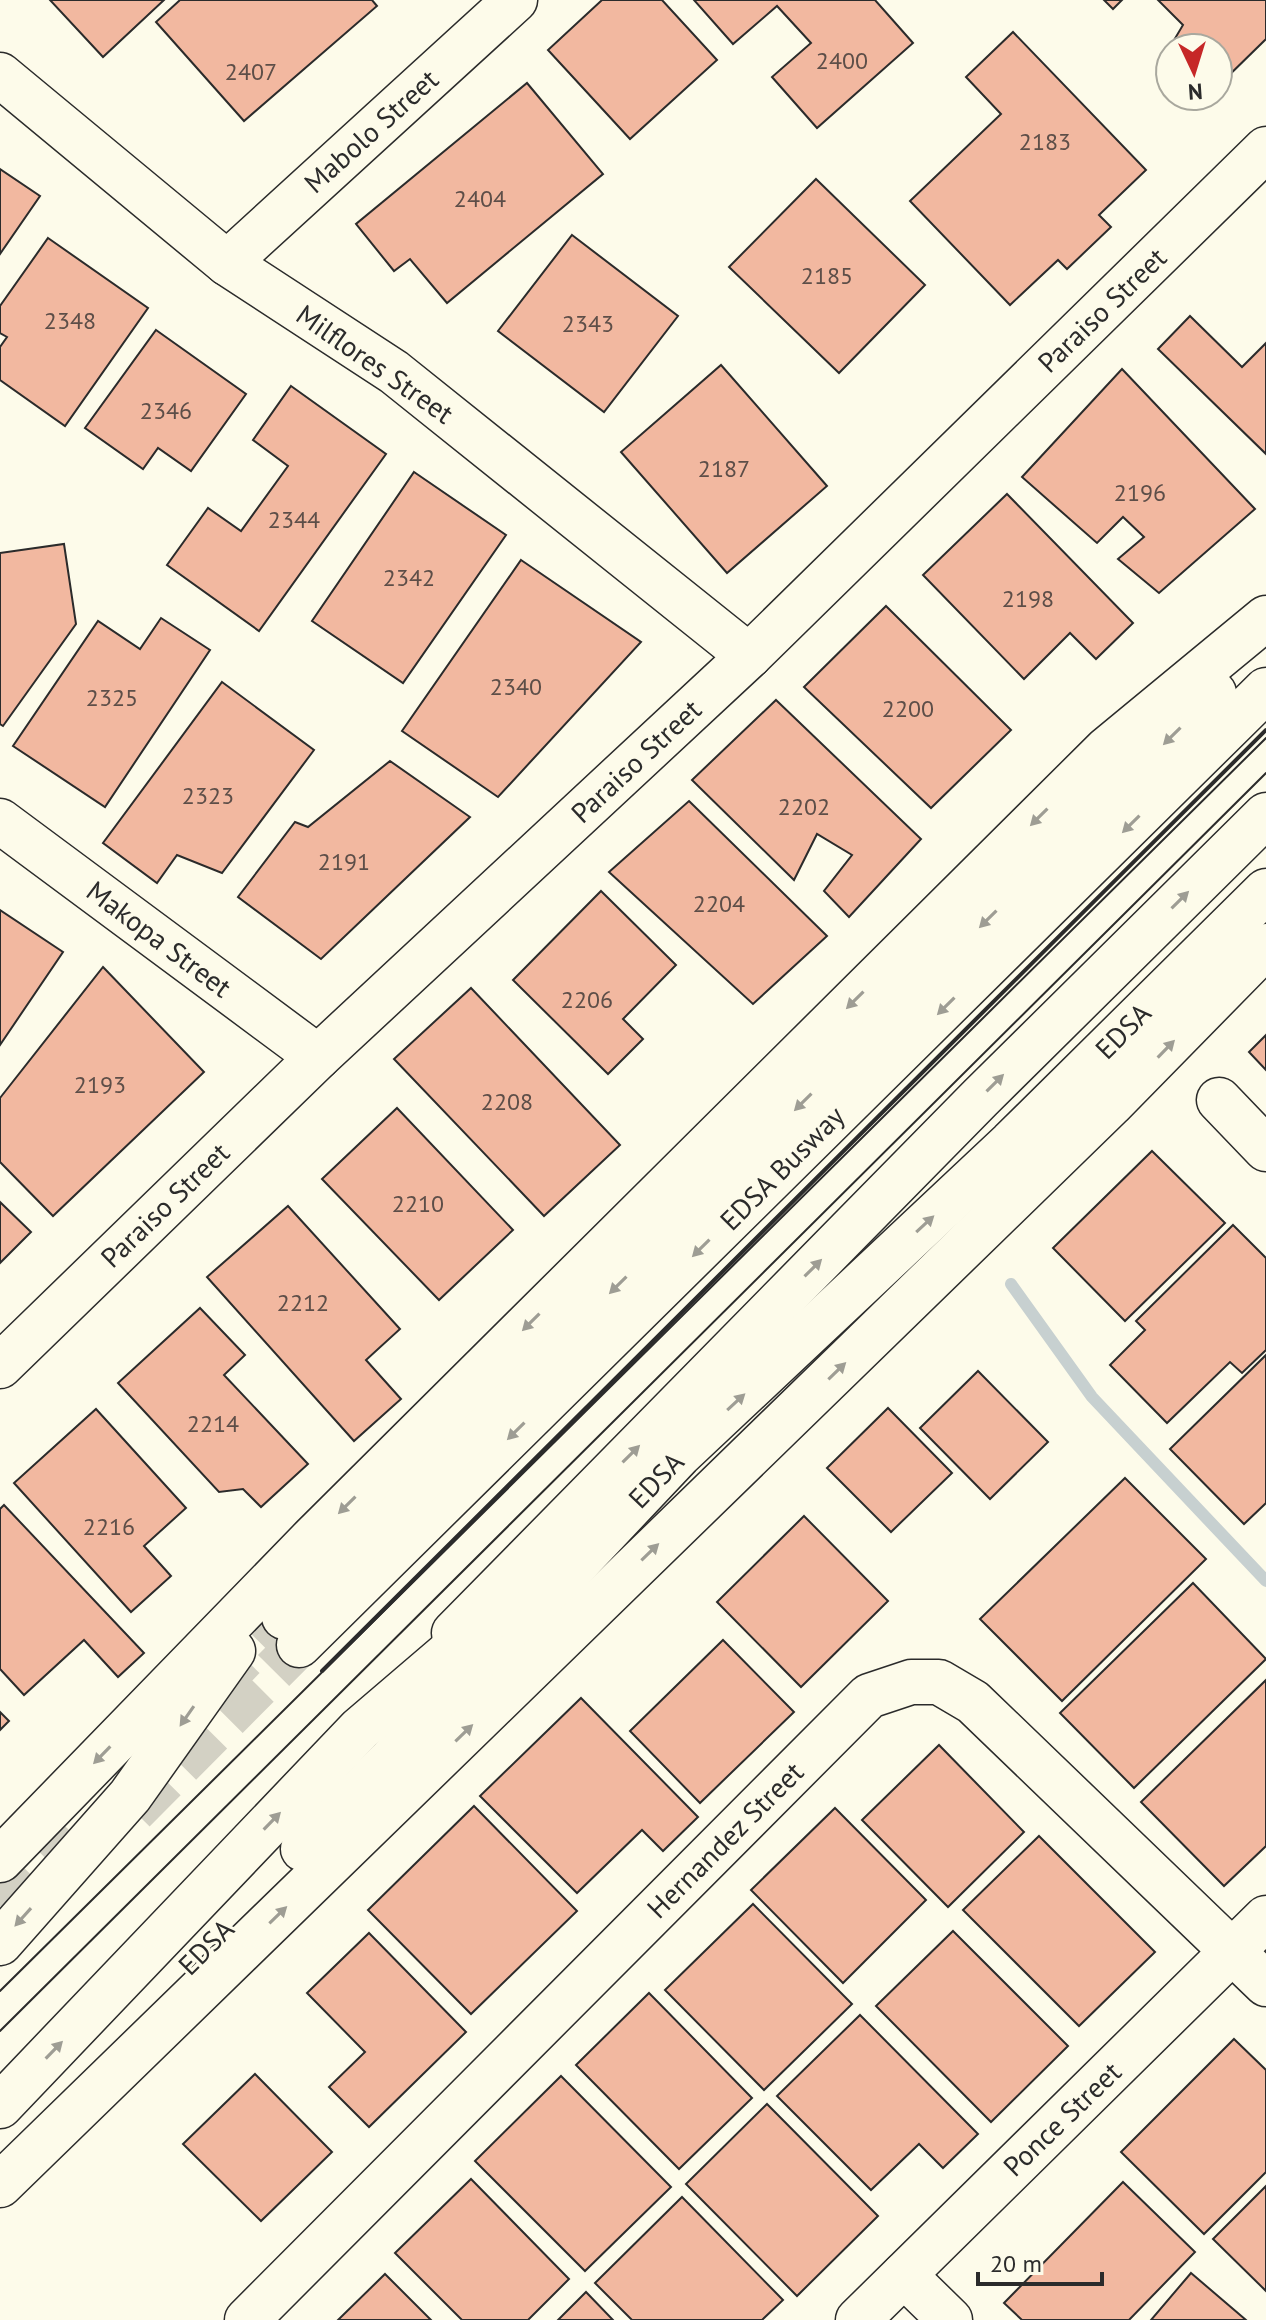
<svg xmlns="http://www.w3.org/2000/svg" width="1266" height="2320" viewBox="0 0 1266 2320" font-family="'PT Sans',sans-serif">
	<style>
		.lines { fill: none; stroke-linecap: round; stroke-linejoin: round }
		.stream { stroke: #c7d0d0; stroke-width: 12 }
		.building { fill: #f2b8a0; stroke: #2b2b2b; stroke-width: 2 }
		.minor-tunnel { stroke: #d3d1c4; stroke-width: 44; stroke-dasharray: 44 22; stroke-linecap: butt }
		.highway-tunnel { stroke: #d3d1c4; stroke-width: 44; stroke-dasharray: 44 22; stroke-linecap: butt }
		.minor-casing { stroke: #2b2b2b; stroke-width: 47 }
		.highway-casing { stroke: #2b2b2b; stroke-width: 47 }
		.minor { stroke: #fdfbea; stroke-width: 44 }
		.highway { stroke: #fdfbea; stroke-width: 44 }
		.tram { stroke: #2b2b2b; stroke-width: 2 }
		.wall { stroke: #2b2b2b; stroke-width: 4 }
		.oneway { fill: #9e9d94 }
		.labels { text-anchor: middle; stroke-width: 6; stroke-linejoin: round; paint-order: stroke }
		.number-label { font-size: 24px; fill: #5d4e48 }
		.street-label { font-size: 28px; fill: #2b2b2b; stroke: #fdfbea }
	</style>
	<rect width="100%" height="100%" fill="#fdfbea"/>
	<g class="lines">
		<polyline class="stream" points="1011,1284 1092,1397 1266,1581"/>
	</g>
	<g class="building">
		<polygon points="50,0 164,0 103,57"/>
		<polygon points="180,0 372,0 377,6 244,121 156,22"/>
		<polygon points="602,0 662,0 717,60 630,139 548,50"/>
		<polygon points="694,0 875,0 913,43 817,128 772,77 811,43 777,6 733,44"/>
		<polygon points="1104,0 1122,0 1113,9"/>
		<polygon points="1158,0 1266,0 1266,39 1218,86 1218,48 1170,48 1170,63 1164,57 1183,25"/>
		<polygon points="1013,32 1146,170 1099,215 1111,227 1067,269 1058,260 1010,305 910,201 1001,114 966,77"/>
		<polygon points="527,83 603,174 447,303 410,259 394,271 356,224"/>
		<polygon points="0,169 40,196 0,254"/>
		<polygon points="816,179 925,285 839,373 729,267"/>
		<polygon points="572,235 678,316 604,412 498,331"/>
		<polygon points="48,238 148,308 65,426 0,380 0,347 7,337 0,333 0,306"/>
		<polygon points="1190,316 1242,367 1266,343 1266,454 1158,349"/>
		<polygon points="156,330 246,394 191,471 158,448 143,469 85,428"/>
		<polygon points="721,365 827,486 727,573 621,452"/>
		<polygon points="1122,369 1255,509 1159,593 1118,559 1144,537 1123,517 1097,543 1022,477"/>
		<polygon points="291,386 386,454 259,631 167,565 208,508 241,531 288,466 253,440"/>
		<polygon points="414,472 506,535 403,683 312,621"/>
		<polygon points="1007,494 1133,623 1096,659 1070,633 1024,679 923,575"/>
		<polygon points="64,544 76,624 3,726 0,724 0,553"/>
		<polygon points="521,560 641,642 498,797 402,731"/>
		<polygon points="886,606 1011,730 931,808 804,687"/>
		<polygon points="161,618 210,650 105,807 13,746 98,621 140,649"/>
		<polygon points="222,682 314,750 222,873 177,855 157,883 103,843"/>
		<polygon points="776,700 921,839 849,917 824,891 852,855 817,834 794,880 692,780"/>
		<polygon points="390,761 470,817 321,959 238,897 295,822 308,827"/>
		<polygon points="689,801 827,936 753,1004 609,872"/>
		<polygon points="601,891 676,965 623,1019 643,1039 608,1074 513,980"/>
		<polygon points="0,910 63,952 0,1045"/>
		<polygon points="103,967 204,1072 53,1216 0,1162 0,1098"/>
		<polygon points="471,988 620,1145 544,1216 394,1059"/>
		<polygon points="1266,1035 1266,1070 1249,1052"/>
		<polygon points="397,1108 513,1230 439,1300 322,1179"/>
		<polygon points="1152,1151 1225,1223 1125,1321 1053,1248"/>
		<polygon points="0,1202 31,1232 0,1263"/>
		<polygon points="288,1206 400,1329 366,1360 401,1399 354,1441 207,1277"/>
		<polygon points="1233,1225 1266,1258 1266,1350 1242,1373 1230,1362 1167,1423 1110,1365 1145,1330 1136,1321"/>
		<polygon points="200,1308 245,1355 224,1375 308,1464 261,1507 243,1489 219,1492 118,1383"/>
		<polygon points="1266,1355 1266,1503 1244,1524 1170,1449"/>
		<polygon points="978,1371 1048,1442 990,1499 920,1428"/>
		<polygon points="888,1408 952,1473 891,1532 827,1468"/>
		<polygon points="96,1409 186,1508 144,1546 171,1576 131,1612 14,1483"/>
		<polygon points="1125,1478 1206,1559 1062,1701 980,1619"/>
		<polygon points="4,1505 144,1653 118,1677 84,1640 24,1695 0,1669 0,1509"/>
		<polygon points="804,1516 888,1601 801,1687 717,1602"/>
		<polygon points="1193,1583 1266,1659 1134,1788 1060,1713"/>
		<polygon points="723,1640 794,1712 700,1803 630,1731"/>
		<polygon points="1266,1680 1266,1846 1224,1886 1141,1802"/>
		<polygon points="581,1698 698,1817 663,1851 642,1830 577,1893 480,1796"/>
		<polygon points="0,1712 9,1721 0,1730"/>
		<polygon points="939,1745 1024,1832 948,1907 862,1820"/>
		<polygon points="474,1806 577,1911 471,2014 368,1910"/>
		<polygon points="835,1808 926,1900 843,1983 751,1890"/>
		<polygon points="1039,1836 1155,1952 1079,2026 963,1910"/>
		<polygon points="753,1904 852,2004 764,2090 665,1990"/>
		<polygon points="953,1931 1068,2046 991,2122 876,2006"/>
		<polygon points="369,1933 466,2032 369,2127 329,2087 365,2052 307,1993"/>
		<polygon points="649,1993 752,2098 679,2169 576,2065"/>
		<polygon points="860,2015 978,2134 943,2168 919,2144 871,2190 777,2096"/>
		<polygon points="1234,2039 1266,2070 1266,2172 1204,2234 1121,2152"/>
		<polygon points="255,2074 332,2152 261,2221 183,2144"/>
		<polygon points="561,2076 671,2187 585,2271 475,2161"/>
		<polygon points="767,2104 878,2216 797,2296 686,2184"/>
		<polygon points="471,2179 569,2279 528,2320 462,2320 395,2253"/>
		<polygon points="1123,2182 1195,2252 1129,2320 1022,2320 1004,2303"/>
		<polygon points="1266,2186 1266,2291 1213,2239"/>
		<polygon points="682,2197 783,2300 762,2320 632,2320 595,2283"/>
		<polygon points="1191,2273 1246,2320 1151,2320"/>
		<polygon points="385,2274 431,2320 338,2320"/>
		<polygon points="586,2292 613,2320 558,2320"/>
	</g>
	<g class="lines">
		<polyline class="minor-tunnel" points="134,1811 299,1645"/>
		<g class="highway-tunnel">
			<polyline points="213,1689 284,1617"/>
			<polyline points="0,1906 72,1833"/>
		</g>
		<defs>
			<g id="minor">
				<polyline points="0,75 227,263 394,372 749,656"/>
				<polyline points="227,263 515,0"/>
				<polyline points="0,821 318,1057"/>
				<polyline points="1219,1100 1266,1149"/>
				<polyline points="0,1366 318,1057 749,656 1266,149"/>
				<polyline points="454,1633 980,1098 1266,815"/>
				<polyline points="299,1645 1266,690"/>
				<polyline points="904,2275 950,2320"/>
				<polyline points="247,2320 869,1696 911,1682 939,1682 973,1702 1266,1984"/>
				<polyline points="858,2320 1266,1918"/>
			</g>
			<g id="highway">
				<polyline points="284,1617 1214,693"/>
				<polyline points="303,1849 390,1761 679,1455 1011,1143 1266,891"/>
				<polyline points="0,1860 313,1538 1106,750 1266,618"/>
				<polyline points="0,1943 130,1796 233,1651"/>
				<polyline points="0,2106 360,1729 498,1611"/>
				<polyline points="0,2185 1111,1104 1266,946"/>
			</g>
		</defs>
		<use href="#minor" class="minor-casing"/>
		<use href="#highway" class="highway-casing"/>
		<use href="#minor" class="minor"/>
		<use href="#highway" class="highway"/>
		<g class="tram">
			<polyline points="0,1991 1266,738"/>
			<polyline points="0,2031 1266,773"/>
		</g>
		<polyline class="wall" points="322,1671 1266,730"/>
	</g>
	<defs><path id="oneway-solid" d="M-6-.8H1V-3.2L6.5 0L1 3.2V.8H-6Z" transform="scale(2)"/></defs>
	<g class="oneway">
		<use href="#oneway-solid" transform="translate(1172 736) rotate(135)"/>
		<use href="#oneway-solid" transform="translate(1039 817) rotate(135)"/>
		<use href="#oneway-solid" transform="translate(1131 824) rotate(135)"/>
		<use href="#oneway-solid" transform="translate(1180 900) rotate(-45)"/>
		<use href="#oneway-solid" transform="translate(988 919) rotate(135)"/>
		<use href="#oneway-solid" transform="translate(855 1000) rotate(135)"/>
		<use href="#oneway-solid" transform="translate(946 1006) rotate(135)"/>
		<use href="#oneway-solid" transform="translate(1166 1049) rotate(-46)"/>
		<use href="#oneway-solid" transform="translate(995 1083) rotate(-45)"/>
		<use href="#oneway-solid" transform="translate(803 1102) rotate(135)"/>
		<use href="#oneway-solid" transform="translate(925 1224) rotate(-43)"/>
		<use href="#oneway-solid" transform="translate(701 1248) rotate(135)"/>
		<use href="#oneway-solid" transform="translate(813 1268) rotate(-45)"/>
		<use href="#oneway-solid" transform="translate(618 1285) rotate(135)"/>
		<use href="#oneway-solid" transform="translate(531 1322) rotate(135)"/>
		<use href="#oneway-solid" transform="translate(837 1371) rotate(-44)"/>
		<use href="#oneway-solid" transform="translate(736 1402) rotate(-43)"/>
		<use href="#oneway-solid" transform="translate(516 1431) rotate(135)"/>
		<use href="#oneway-solid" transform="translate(631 1454) rotate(-45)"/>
		<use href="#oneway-solid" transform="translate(347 1505) rotate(135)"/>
		<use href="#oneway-solid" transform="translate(650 1552) rotate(-44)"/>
		<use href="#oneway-solid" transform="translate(187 1716) rotate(125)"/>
		<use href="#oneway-solid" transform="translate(464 1733) rotate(-44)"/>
		<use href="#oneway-solid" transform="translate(102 1755) rotate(134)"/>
		<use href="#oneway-solid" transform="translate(272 1821) rotate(-46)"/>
		<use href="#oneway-solid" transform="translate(278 1915) rotate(-44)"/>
		<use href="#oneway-solid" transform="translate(23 1917) rotate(132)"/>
		<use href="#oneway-solid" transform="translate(54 2050) rotate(-46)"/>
	</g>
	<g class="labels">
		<g class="number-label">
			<text x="842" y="69">2400</text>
			<text x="251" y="80">2407</text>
			<text x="1045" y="150">2183</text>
			<text x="480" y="207">2404</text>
			<text x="827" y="284">2185</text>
			<text x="70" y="329">2348</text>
			<text x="588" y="332">2343</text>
			<text x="166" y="419">2346</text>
			<text x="724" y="477">2187</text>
			<text x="1140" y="501">2196</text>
			<text x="294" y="528">2344</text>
			<text x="409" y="586">2342</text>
			<text x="1028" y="607">2198</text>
			<text x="516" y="695">2340</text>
			<text x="112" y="706">2325</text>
			<text x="908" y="717">2200</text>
			<text x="208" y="804">2323</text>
			<text x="804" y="815">2202</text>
			<text x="344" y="870">2191</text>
			<text x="719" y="912">2204</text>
			<text x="587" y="1008">2206</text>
			<text x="100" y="1093">2193</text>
			<text x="507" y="1110">2208</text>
			<text x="418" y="1212">2210</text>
			<text x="303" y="1311">2212</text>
			<text x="213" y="1432">2214</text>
			<text x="109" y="1535">2216</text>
		</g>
		<g class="street-label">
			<text transform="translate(371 131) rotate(-42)" y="10">Mabolo Street</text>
			<text transform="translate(1102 310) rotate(-44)" y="10">Paraiso Street</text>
			<text transform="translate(375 364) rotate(35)" y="10">Milflores Street</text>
			<text transform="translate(636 761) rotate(-43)" y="10">Paraiso Street</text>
			<text transform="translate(159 939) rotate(37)" y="10">Makopa Street</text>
			<text transform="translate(1123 1031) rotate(-45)" y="10">EDSA</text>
			<text transform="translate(782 1168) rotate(-45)" y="10">EDSA Busway</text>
			<text transform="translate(165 1205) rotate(-44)" y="10">Paraiso Street</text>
			<text transform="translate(656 1480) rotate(-46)" y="10">EDSA</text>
			<text transform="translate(725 1840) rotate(-45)" y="10">Hernandez Street</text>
			<text transform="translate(206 1947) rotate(-45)" y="10">EDSA</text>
			<text transform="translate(1062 2119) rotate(-44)" y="10">Ponce Street</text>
		</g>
	</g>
	<g transform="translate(1194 72) rotate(176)"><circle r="38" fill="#fdfbea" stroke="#a9a89e" stroke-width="2"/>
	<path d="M0-6L14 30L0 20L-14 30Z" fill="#c62828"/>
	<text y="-12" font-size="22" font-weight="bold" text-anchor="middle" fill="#2b2b2b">N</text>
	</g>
	<path d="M978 2272v12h124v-12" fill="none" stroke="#2b2b2b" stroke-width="4"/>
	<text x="990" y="2272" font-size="24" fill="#2b2b2b" stroke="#fdfbea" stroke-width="6" paint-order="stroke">20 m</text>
</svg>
